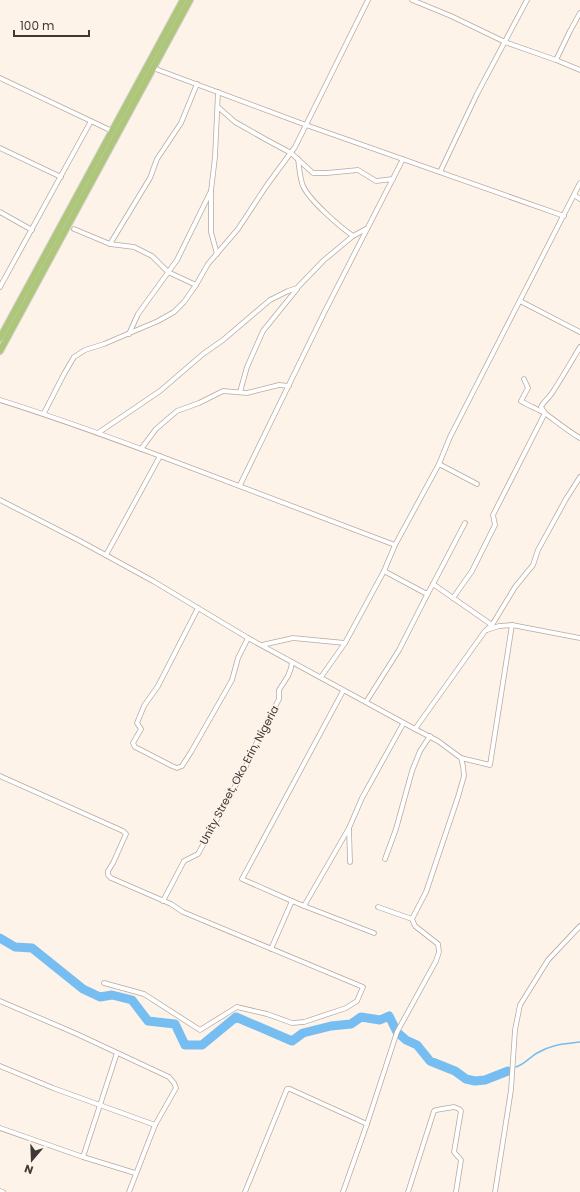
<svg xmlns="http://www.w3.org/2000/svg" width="580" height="1192" viewBox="0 0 580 1192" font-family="Poppins,sans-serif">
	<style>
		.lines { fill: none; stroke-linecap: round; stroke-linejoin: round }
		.stream { stroke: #76bef2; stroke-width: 1.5 }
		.river { stroke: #76bef2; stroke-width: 9 }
		.street-casing { stroke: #b7aa9f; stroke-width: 5.5 }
		.primary-casing { stroke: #d5d3d3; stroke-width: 8 }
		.street { stroke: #fff; stroke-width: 4 }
		.primary { stroke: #aec679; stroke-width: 6 }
		.labels { text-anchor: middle; stroke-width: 3; stroke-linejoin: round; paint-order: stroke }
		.street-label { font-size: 11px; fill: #3f3935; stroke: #fef3e9 }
	</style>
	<rect width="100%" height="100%" fill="#fef3e9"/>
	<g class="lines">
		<path class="stream" d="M516,1067C525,1064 530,1057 537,1053C553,1044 563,1044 580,1042"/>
		<polyline class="river" points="0,938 15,947 32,948 83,989 100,997 112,995 132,1000 148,1021 175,1024 185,1045 202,1045 236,1017 292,1041 303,1033 331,1026 351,1024 361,1017 380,1020 389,1016 397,1032 406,1040 417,1045 430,1061 455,1071 466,1079 475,1081 485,1080 508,1071"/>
		<defs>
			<g id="street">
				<polyline points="412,0 451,16 505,42 556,60 580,70"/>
				<polyline points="556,60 570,31 580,13"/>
				<polyline points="153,68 306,125 564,216"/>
				<polyline points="0,78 112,131"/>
				<polyline points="218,107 235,122 265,139 291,153 313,173 327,173 358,170 376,181 393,179"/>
				<polyline points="0,148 61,177"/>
				<path d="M298,159C299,166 300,179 303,186C310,201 339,226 353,236L366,229"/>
				<polyline points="440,172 477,94 527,0"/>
				<polyline points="574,195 580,199"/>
				<polyline points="0,212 32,230"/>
				<polyline points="74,229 110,244 150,178 157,159 181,123 197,84"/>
				<polyline points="110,244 134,247 152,256 168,272 196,285"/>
				<polyline points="217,254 211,232 211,191 215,157 218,92"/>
				<polyline points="0,287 91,121"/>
				<polyline points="520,301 580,332"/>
				<polyline points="129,334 138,314 177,260 211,191"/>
				<path d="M524,379L528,388L521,401C529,406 538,409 546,414C557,422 568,431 580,438"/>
				<polyline points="240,392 247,367 263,331 297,289"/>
				<path d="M0,400C51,416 101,434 152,453C233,483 314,514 395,545"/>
				<polyline points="44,413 64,374 74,357 85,350 104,344 158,321 174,312 184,302 196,285 208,264 238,229 267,185 295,147 368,0"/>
				<polyline points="98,433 160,391 203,354 223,340 270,300 288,291 297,288 323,261 353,236"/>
				<polyline points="141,449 156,429 177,411 199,403 223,391 247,393 279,385 289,386"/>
				<polyline points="439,464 477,484"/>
				<polyline points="240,485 324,313 403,159"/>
				<polyline points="0,500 80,541 153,581 248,638 415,729 485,631 492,625 515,587 533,565 538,550 566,499 580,477"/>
				<polyline points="106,555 160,456"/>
				<polyline points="384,571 425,593 428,593 433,584 492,625"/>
				<polyline points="433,584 465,523"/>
				<path d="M453,598L472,571L495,525L493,515L545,413L541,407C543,402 549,398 552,393C562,378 571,362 580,347"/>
				<polyline points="198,608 158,686 144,706 137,723 141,729 133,743 135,747 139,749 172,766 177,768 182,766 191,752 232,680 238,658 248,638"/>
				<polyline points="487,630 499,626 512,625 580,638"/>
				<polyline points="262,645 293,638 345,643"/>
				<polyline points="321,677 345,643 384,571 395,545 439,464 450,437 580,183"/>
				<polyline points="366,702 399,650 428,593"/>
				<polyline points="461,758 490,765 512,625"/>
				<polyline points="0,776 123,831 126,834 113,863 108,871 108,875 111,878 171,904 183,912 363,987 357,1001 346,1008 304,1022 292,1023 267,1014 237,1007 200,1030 144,994 104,983"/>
				<polyline points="385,859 396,829 412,771 420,751 430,736"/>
				<polyline points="350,862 349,828 362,798 403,724"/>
				<polyline points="163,901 184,861 198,854 245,768 257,742 279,699 279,690 288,676 291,668 292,662"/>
				<polyline points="292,901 242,879 343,691"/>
				<polyline points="304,906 374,933"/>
				<polyline points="378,907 412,919"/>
				<polyline points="271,949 292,901 304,906 349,828"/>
				<polyline points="0,1001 77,1034 169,1077 174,1083 176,1088 155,1125 129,1192"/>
				<polyline points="0,1066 53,1088 155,1125"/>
				<polyline points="0,1128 83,1157 135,1173"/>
				<polyline points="83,1157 117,1053"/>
				<polyline points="0,1191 3,1192"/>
				<polyline points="245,1192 287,1089 290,1089 367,1124"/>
				<polyline points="343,1192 367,1124 397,1032 436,961 439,952 438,944 415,926 412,919 426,892 458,797 464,776 463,766 461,758 438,741 415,729"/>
				<polyline points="408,1192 434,1111 436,1110 454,1107 459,1109 461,1111 454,1152 461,1160 456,1192"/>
				<polyline points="495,1192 511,1090 515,1030 520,1005 548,960 580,926"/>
			</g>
			<g id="primary">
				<polyline points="0,338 183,0"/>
				<polyline points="0,351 190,0"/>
			</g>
		</defs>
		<use href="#street" class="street-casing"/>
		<use href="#primary" class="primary-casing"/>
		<use href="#street" class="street"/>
		<use href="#primary" class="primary"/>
	</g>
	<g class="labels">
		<g class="street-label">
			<text transform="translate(239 775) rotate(-62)" y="4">Unity Street, Oko Erin, Nigeria</text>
		</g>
	</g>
	<g transform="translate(32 1160) rotate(199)" stroke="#fef3e9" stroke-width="3" paint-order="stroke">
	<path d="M0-3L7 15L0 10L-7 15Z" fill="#3f3935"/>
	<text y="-6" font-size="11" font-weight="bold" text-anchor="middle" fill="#3f3935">N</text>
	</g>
	<path d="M14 30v6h75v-6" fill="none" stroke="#3f3935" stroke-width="2"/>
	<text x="20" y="30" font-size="12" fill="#3f3935" stroke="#fef3e9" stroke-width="3" paint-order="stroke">100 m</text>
</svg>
